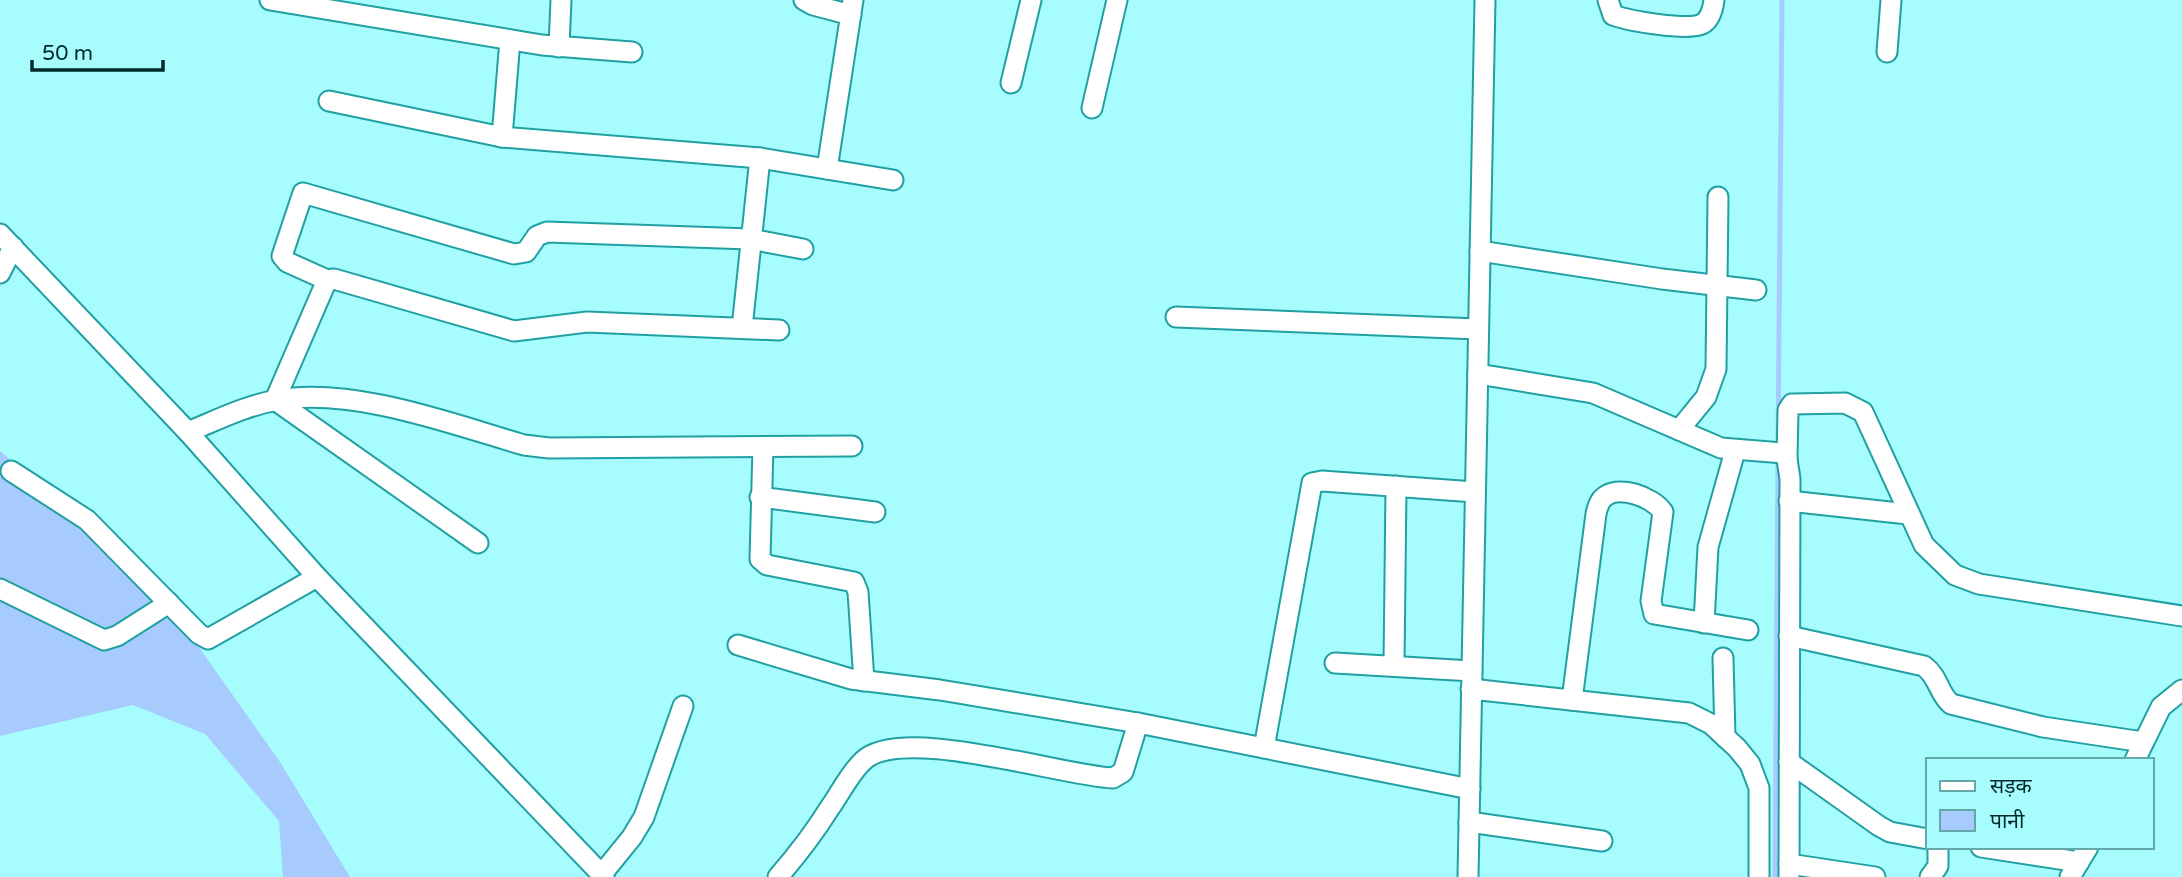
<svg xmlns="http://www.w3.org/2000/svg" width="2182" height="877" viewBox="0 0 2182 877" font-family="'Varela Round','Noto Sans Devanagari',sans-serif">
	<style>
		.water { fill: #a8cbfe }
		.lines { fill: none; stroke-linecap: round; stroke-linejoin: round }
		.stream { stroke: #a8cbfe; stroke-width: 5 }
		.minor-casing { stroke: #20a0a3; stroke-width: 23 }
		.minor { stroke: #fff; stroke-width: 19 }
	</style>
	<rect width="100%" height="100%" fill="#a7fcfe"/>
	<polygon class="water" points="0,451 155,585 280,762 350,877 283,877 279,821 205,734 133,705 0,736"/>
	<g class="lines">
		<g class="stream">
			<polyline points="1778,447 1782,0"/>
			<polyline points="1775,877 1778,457"/>
		</g>
		<defs>
			<g id="minor">
				<polyline points="270,0 542,45 632,52"/>
				<polyline points="804,0 813,5 851,15"/>
				<path d="M1608,0L1613,15C1629,21 1687,31 1702,24C1710,20 1713,8 1714,0"/>
				<polyline points="559,47 561,0"/>
				<polyline points="1887,52 1891,0"/>
				<polyline points="1011,83 1031,0"/>
				<polyline points="329,101 502,137 760,158 893,180"/>
				<polyline points="1092,108 1117,0"/>
				<polyline points="502,137 510,40"/>
				<polyline points="827,169 853,0"/>
				<polyline points="0,234 188,432 317,577 604,877"/>
				<polyline points="1480,251 1662,279 1756,290"/>
				<polyline points="0,273 13,247"/>
				<polyline points="327,280 287,262 282,256 303,193 514,254 526,252 537,236 547,232 750,239 803,249"/>
				<polyline points="1176,317 1478,329"/>
				<polyline points="742,328 760,158"/>
				<polyline points="1478,374 1593,393 1721,448 1782,453 1787,459 1790,479 1789,877"/>
				<polyline points="1679,430 1706,397 1716,369 1718,197"/>
				<path d="M188,432C217,420 247,405 278,400C353,387 452,424 524,445L549,448L852,446"/>
				<polyline points="763,447 760,559 767,565 854,582 858,592 864,681"/>
				<polyline points="1787,459 1788,410 1792,404 1845,403 1863,412 1924,545 1955,575 1979,584 2182,616"/>
				<polyline points="11,471 87,520 199,634 208,639 317,577"/>
				<polyline points="760,497 875,512"/>
				<polyline points="1789,501 1908,514"/>
				<polyline points="478,543 275,400 327,280 334,279 514,331 587,322 779,330"/>
				<polyline points="0,589 104,640 117,636 169,603"/>
				<polyline points="1704,623 1708,547 1735,451"/>
				<path d="M1789,636L1924,666C1939,677 1938,693 1951,704L2043,727L2143,742"/>
				<polyline points="738,645 851,679 940,690 1138,723 1470,789"/>
				<polyline points="1723,658 1725,737"/>
				<polyline points="1335,663 1472,671"/>
				<polyline points="1394,666 1396,486"/>
				<polyline points="1471,689 1689,713 1711,724 1737,748 1750,764 1759,788 1759,877"/>
				<path d="M1572,700L1596,514C1597,509 1599,503 1602,499C1617,483 1653,497 1663,512L1651,601L1654,614L1748,630"/>
				<polyline points="1264,748 1312,483 1322,481 1475,492"/>
				<polyline points="2135,760 2161,707 2182,690"/>
				<polyline points="1789,762 1879,826 1890,832 1928,839"/>
				<polyline points="1469,822 1602,841"/>
				<polyline points="1981,847 2079,862"/>
				<polyline points="1789,864 1875,877"/>
				<polyline points="602,874 632,837 644,817 683,706"/>
				<path d="M778,877C797,855 814,833 829,809C840,794 849,774 863,761C900,724 1062,776 1113,778L1123,772L1138,723"/>
				<polyline points="1468,877 1485,0"/>
				<polyline points="1930,877 1938,866 1938,847"/>
				<polyline points="2070,877 2088,847"/>
			</g>
		</defs>
		<use href="#minor" class="minor-casing"/>
		<use href="#minor" class="minor"/>
	</g>
	<rect x="1926" y="758" width="228" height="91" fill="#a7fcfe" stroke="#65a8aa" stroke-width="2"/>
	<rect x="1940" y="781" width="35" height="10" fill="#ffffff" stroke="#65a8aa" stroke-width="2"/>
	<text x="1990" y="793" font-size="21" fill="#032a2b">सड़क</text>
	<rect x="1940" y="810" width="35" height="21" fill="#a8cbfe" stroke="#65a8aa" stroke-width="2"/>
	<text x="1990" y="828" font-size="21" fill="#032a2b">पानी</text>
	<path d="M32 60v10h131v-10" fill="none" stroke="#032a2b" stroke-width="3.5"/>
	<text x="42" y="60" font-size="21" fill="#032a2b" stroke="#a7fcfe" stroke-width="5" paint-order="stroke">50 m</text>
</svg>
